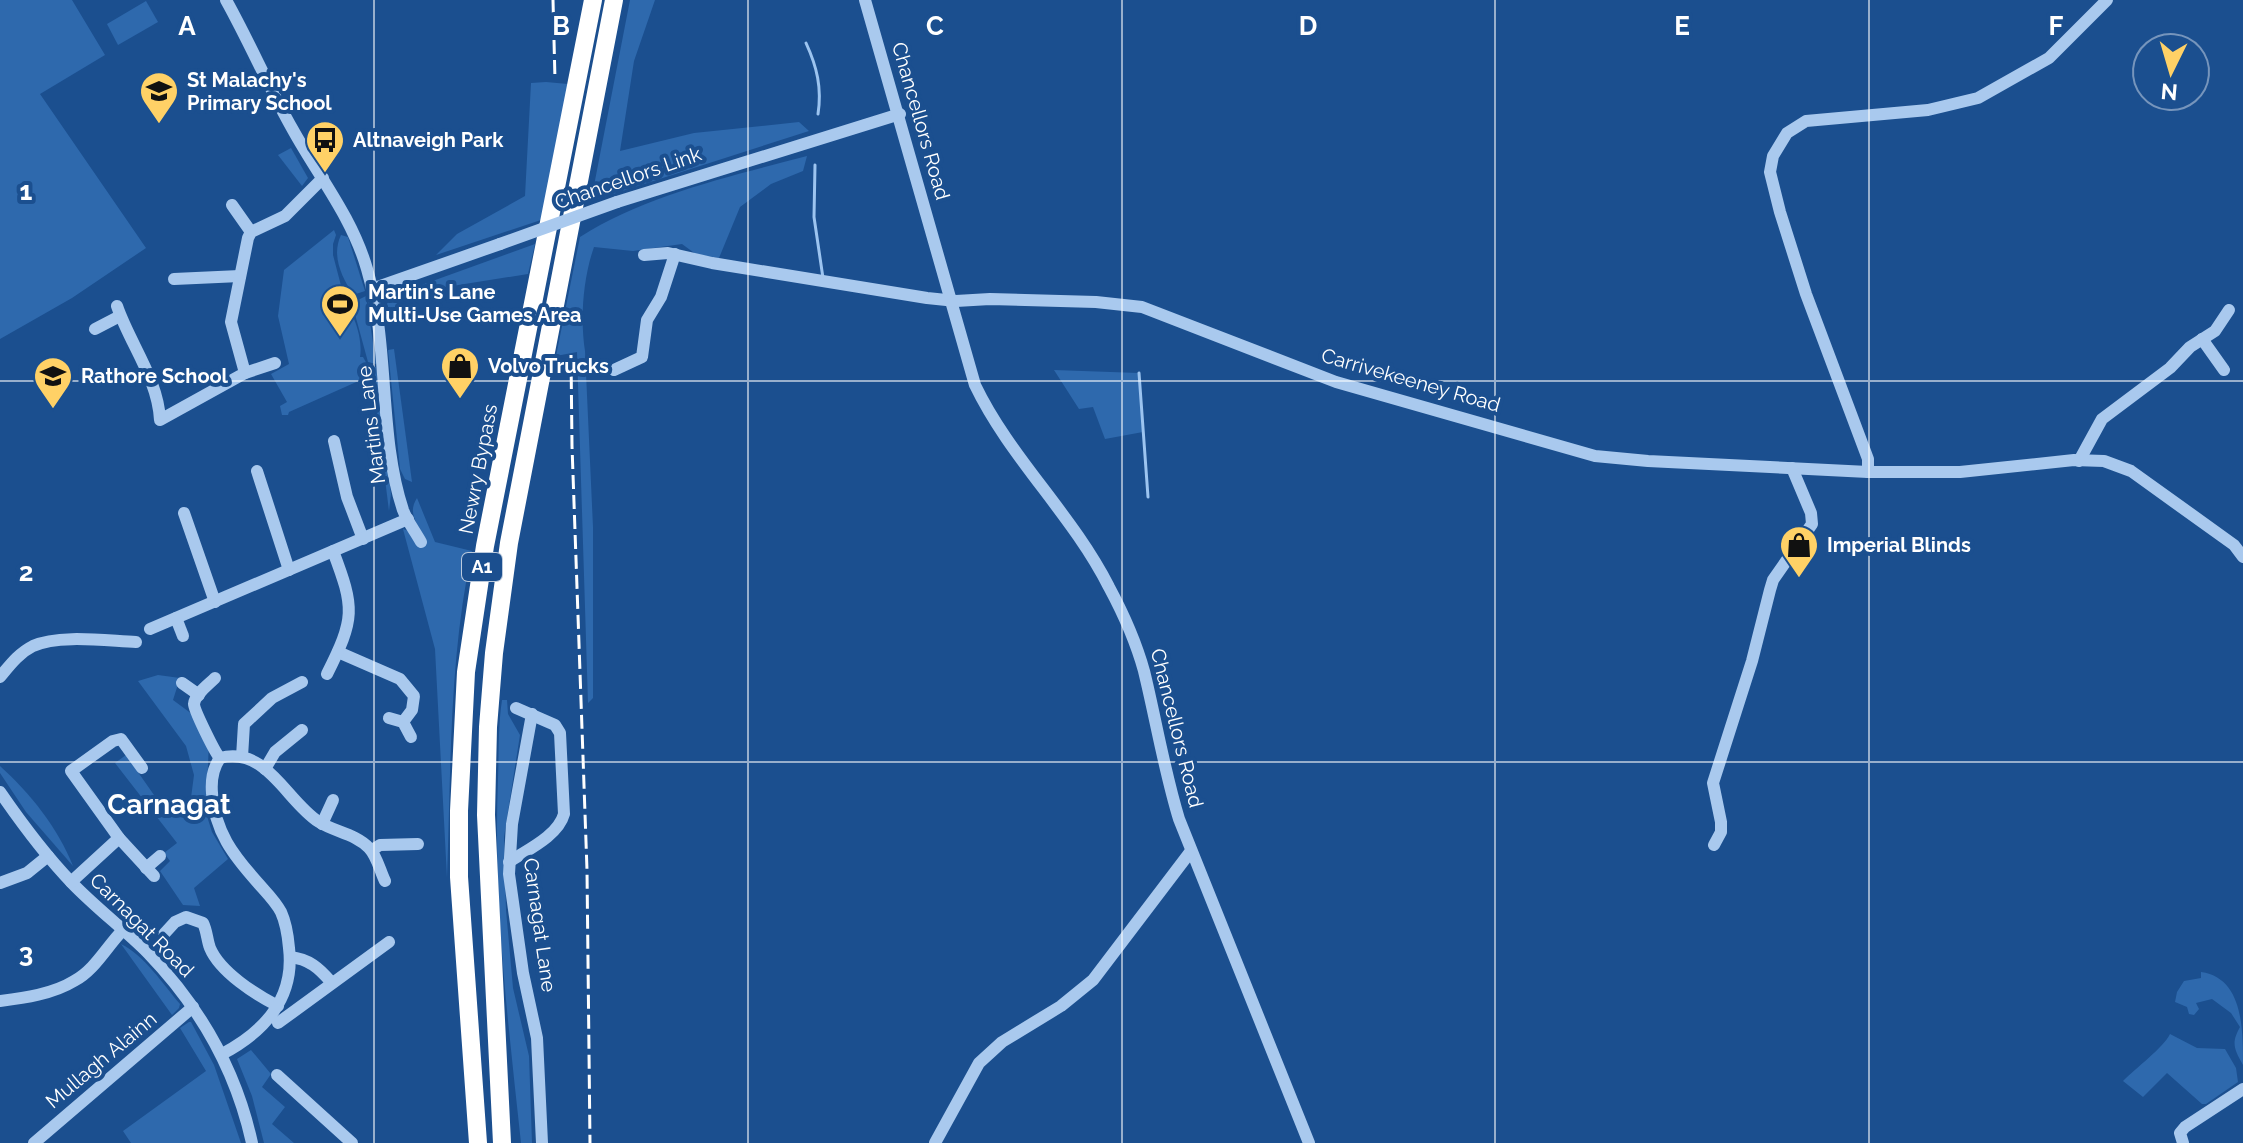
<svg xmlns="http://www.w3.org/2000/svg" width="2243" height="1143" viewBox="0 0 2243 1143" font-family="Raleway,sans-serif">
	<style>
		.green { fill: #2e69ad }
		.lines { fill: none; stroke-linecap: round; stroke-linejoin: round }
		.stream { stroke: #9cc4f0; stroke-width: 3 }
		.minor { stroke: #a9c9ee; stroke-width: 12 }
		.highway { stroke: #fff; stroke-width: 18 }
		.rail { stroke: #fff; stroke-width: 3; stroke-dasharray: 14 6; stroke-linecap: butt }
		.minor-bridge { stroke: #a9c9ee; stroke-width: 12 }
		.grid { fill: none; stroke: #fff; stroke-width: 2; stroke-opacity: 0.55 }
		.labels { text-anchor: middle; stroke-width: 8; stroke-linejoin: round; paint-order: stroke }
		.shield { fill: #1b4f8f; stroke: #bbcadd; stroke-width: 2 }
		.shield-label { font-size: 18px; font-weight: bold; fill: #fff }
		.poi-label { font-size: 20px; font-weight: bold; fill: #fff; stroke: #1b4f8f; text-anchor: start }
		.street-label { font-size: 20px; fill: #fff; stroke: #1b4f8f }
		.district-label { font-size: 28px; font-weight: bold; fill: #fff; stroke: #1b4f8f }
		.grid-label { font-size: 26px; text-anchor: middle; font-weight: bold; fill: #fff; stroke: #1b4f8f; stroke-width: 8; stroke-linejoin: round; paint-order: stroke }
	</style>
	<rect width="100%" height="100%" fill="#1b4f8f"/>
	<g class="green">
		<polygon points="0,0 72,0 105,55 40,94 146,248 72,298 0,339"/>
		<polygon points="630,0 655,0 634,61 620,151 694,133 799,122 809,131 591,201"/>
		<polygon points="146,1 158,22 118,45 107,24"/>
		<polygon points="546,82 568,84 544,219 436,255 457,234 525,196 531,83"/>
		<polygon points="291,148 308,178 302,186 278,155"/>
		<path d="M807,156L803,171L771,184L740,207L719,258L697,255L682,244L633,251L594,247C583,278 580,319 585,351L593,527V698L588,703L577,352L556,356L580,237C646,195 732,176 807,156Z"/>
		<path d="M334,230L336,235L333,244V255L350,320L354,319C359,331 362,346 360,357H363L368,366L376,367L391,494L389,511L372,375L289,412L288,415H282L280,406L287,402L271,374L289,364L278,316L284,270Z"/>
		<path d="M341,235L348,237L365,291L353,295C342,277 331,256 341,235Z"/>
		<polygon points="535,244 528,274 402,294 391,315 387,304 391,296"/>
		<polygon points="366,296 375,356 376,364 368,362 353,307 354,302"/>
		<polygon points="394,349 412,482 405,479 400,469 388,350"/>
		<polygon points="1054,370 1139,373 1143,432 1105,439 1093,407 1079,409"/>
		<path d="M417,498L435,542L472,551C449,658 451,769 447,878L435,649L403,529L409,531L418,527C413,516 410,509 417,498Z"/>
		<polygon points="158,675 180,678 173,700 196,717 209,741 206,813 212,832 228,859 194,888 200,906 183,905 160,871 170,861 164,853 177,843 115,763 126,755 161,805 189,813 194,775 186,746 138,681"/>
		<path d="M502,700H507L508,714L520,735L504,837L506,910L513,988L529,1056L532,1143H521C508,1022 493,901 498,779C499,753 498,726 502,700Z"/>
		<path d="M0,766C30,793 58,828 73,866L26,812L0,773Z"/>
		<path d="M121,944C144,955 163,984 180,1004L179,1008L172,1015Z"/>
		<path d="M2201,972C2243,978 2243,1028 2243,1065C2234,1049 2231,1043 2240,1027L2231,1013L2212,999L2196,1003L2199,1009L2194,1015L2189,1014L2187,1007L2175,1002L2177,992L2184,981L2201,978Z"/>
		<polygon points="189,1022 191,1022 214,1065 241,1143 131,1143 123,1131 206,1071 180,1028"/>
		<path d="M2170,1034L2197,1048L2225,1049L2236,1068L2238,1082L2206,1104H2202L2167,1073L2143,1097L2123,1081C2136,1068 2164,1047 2170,1034Z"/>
		<polygon points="251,1050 271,1074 262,1087 285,1107 272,1124 294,1143 264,1143 252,1096 237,1059"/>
	</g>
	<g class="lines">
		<g class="stream">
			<path d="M806,43C817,67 822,88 818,114"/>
			<polyline points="815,165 814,217 823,278"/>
			<polyline points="1139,373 1148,497"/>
		</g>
		<g class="minor">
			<path d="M226,0C250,43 269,88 293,130C319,177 352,217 367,269C390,347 378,435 403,510C407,521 415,531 421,542"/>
			<path d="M865,0L975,385C1010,458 1072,514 1109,587C1123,613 1136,642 1144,671C1156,720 1164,770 1179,819L1309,1143"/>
			<polyline points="617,202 900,114"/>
			<polyline points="232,205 251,232"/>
			<polyline points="644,255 668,253 712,263 927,298 956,301 990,299 1096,302 1142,307 1336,382 1595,456 1648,461 1868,472 1960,472 2074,460 2104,461 2131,471 2234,545 2243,557"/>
			<polyline points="174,279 240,276"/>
			<polyline points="372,289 500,244"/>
			<path d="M117,306C130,344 158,379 160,420L245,373L231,322L248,238L251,232L285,216L323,178"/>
			<polyline points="95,329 120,316"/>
			<polyline points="2202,339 2224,370"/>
			<polyline points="614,370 642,357 647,320 661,297 675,254"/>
			<polyline points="245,373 275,363"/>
			<polyline points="334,441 347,497 363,539"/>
			<polyline points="2079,461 2102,419 2170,368 2190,347 2215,331 2229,310"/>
			<polyline points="257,471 289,570"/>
			<polyline points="1868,472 1868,459 1806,294 1780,212 1770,172 1773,156 1787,133 1806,121 1928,110 1978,98 2049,58 2107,0"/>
			<polyline points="184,513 215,602"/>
			<polyline points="176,618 183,636"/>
			<polyline points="150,629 408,519"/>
			<polyline points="338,652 400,679 414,696 412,710 403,722"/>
			<path d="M327,674C355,618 355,609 333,551"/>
			<path d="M0,677C10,665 19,653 33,646C59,634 108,641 136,642"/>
			<path d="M215,678C208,685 195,694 194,704C194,710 215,753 220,758"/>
			<polyline points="182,683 199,695"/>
			<polyline points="532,714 512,824 509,874 523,973 537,1038 542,1143"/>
			<polyline points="389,718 403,722 411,737"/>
			<polyline points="242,757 244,724 272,698 302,682"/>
			<polyline points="265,769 275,752 302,730"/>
			<path d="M0,792C22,824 45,855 72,883C96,908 124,929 148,953C200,1007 236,1070 252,1143"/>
			<polyline points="322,824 333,800"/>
			<polyline points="119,838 154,876"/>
			<polyline points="1714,845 1721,832 1721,822 1713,783 1752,661 1770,590 1773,580 1812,524 1811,513 1792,468"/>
			<polyline points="372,850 380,845 418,844"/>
			<path d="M509,862C527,850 558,836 564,814L560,733L555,725L516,708"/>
			<polyline points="146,868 160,856"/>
			<polyline points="71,882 119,838 71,771 113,741 121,739 142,768"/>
			<polyline points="0,883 27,873 48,856"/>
			<path d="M164,934L175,922L186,917L203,923C207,931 207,940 210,948C220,972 256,995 278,1006"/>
			<path d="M290,957C309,959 319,968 331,982"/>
			<path d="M0,1001C24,998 53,994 74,981C95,970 107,946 123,930"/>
			<polyline points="278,1023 389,942"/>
			<path d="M222,1054C264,1032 295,998 289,948C288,936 286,923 281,912C276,902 266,892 258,883C233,855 215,832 212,793C211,781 213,768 220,758C267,746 286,801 319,822C335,832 356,834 369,848C377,856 380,871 385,881"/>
			<polyline points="277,1075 352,1143"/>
			<polyline points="34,1143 193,1007"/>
			<polyline points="935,1143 979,1063 1002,1042 1061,1006 1093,980 1191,851"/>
			<polyline points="2183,1143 2180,1133 2185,1127 2243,1089"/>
		</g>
		<g class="highway">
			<polyline points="478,1143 459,877 459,811 466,672 485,546 593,0"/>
			<polyline points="502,1143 486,815 488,727 494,653 509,543 614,0"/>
		</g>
		<g class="rail">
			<polyline points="553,0 555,80"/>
			<polyline points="571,355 572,446 587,870 590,1143"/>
		</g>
		<polyline class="minor-bridge" points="500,244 617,202"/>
	</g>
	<path class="grid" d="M374,0V1143M748,0V1143M1122,0V1143M1495,0V1143M1869,0V1143M0,381H2243M0,762H2243"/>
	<defs>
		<symbol id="school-pin" viewBox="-11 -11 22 30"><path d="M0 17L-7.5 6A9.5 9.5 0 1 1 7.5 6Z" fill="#ffd166" stroke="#1b4f8f"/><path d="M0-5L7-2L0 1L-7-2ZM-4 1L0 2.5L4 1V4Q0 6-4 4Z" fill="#111"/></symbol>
		<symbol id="bus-pin" viewBox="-11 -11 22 30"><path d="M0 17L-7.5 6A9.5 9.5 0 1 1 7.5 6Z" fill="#ffd166" stroke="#1b4f8f"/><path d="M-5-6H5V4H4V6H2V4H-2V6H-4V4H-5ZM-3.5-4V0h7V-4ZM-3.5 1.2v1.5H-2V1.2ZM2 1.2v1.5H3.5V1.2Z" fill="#111"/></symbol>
		<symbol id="stadium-pin" viewBox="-11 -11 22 30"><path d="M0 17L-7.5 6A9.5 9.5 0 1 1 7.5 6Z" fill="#ffd166" stroke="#1b4f8f"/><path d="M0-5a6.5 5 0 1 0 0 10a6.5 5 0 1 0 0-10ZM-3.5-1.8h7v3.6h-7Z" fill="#111"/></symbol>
		<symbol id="shop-pin" viewBox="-11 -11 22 30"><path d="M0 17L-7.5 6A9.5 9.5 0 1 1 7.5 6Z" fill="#ffd166" stroke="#1b4f8f"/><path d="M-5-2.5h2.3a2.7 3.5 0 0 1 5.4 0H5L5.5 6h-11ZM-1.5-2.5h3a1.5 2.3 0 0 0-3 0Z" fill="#111"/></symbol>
	</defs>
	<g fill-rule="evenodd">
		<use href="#school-pin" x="137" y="69" width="44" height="60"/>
		<use href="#bus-pin" x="303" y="118" width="44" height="60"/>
		<use href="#stadium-pin" x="318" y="282" width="44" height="60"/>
		<use href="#shop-pin" x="438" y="344" width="44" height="60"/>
		<use href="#school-pin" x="31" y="354" width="44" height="60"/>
		<use href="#shop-pin" x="1777" y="523" width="44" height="60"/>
	</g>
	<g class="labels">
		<rect class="shield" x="462" y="553" width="40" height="28" rx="6"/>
		<g class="shield-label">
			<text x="482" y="573">A1</text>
		</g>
		<g class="poi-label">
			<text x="187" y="87">St Malachy's<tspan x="187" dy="23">Primary School</tspan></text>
			<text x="353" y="147">Altnaveigh Park</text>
			<text x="368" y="299">Martin's Lane<tspan x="368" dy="23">Multi-Use Games Area</tspan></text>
			<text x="488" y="373">Volvo Trucks</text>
			<text x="81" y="383">Rathore School</text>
			<text x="1827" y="552">Imperial Blinds</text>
		</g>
		<g class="street-label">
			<text transform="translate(921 121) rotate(74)" y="7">Chancellors Road</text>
			<text transform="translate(628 178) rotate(-19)" y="7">Chancellors Link</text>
			<text transform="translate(1411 380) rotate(16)" y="7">Carrivekeeney Road</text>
			<text transform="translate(371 425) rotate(-97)" y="7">Martins Lane</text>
			<text transform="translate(478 469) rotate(-79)" y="7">Newry Bypass</text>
			<text transform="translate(1177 728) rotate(76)" y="7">Chancellors Road</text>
			<text transform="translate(142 925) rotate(45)" y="7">Carnagat Road</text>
			<text transform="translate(540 925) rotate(82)" y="7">Carnagat Lane</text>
			<text transform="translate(101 1060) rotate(-40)" y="7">Mullagh Alainn</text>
		</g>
		<g class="district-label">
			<text x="169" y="814">Carnagat</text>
		</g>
	</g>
	<g class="grid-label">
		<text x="187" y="35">A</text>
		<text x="561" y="35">B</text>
		<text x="935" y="35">C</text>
		<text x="1308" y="35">D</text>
		<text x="1682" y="35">E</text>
		<text x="2056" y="35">F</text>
		<text x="26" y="200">1</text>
		<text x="26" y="581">2</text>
		<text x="26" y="962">3</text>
	</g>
	<g transform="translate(2171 72) rotate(185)"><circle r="38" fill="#1b4f8f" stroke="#7695bc" stroke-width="2"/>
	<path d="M0-6L14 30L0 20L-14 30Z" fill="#ffd166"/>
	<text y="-12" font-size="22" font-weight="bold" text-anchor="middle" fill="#ffffff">N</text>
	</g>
</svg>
